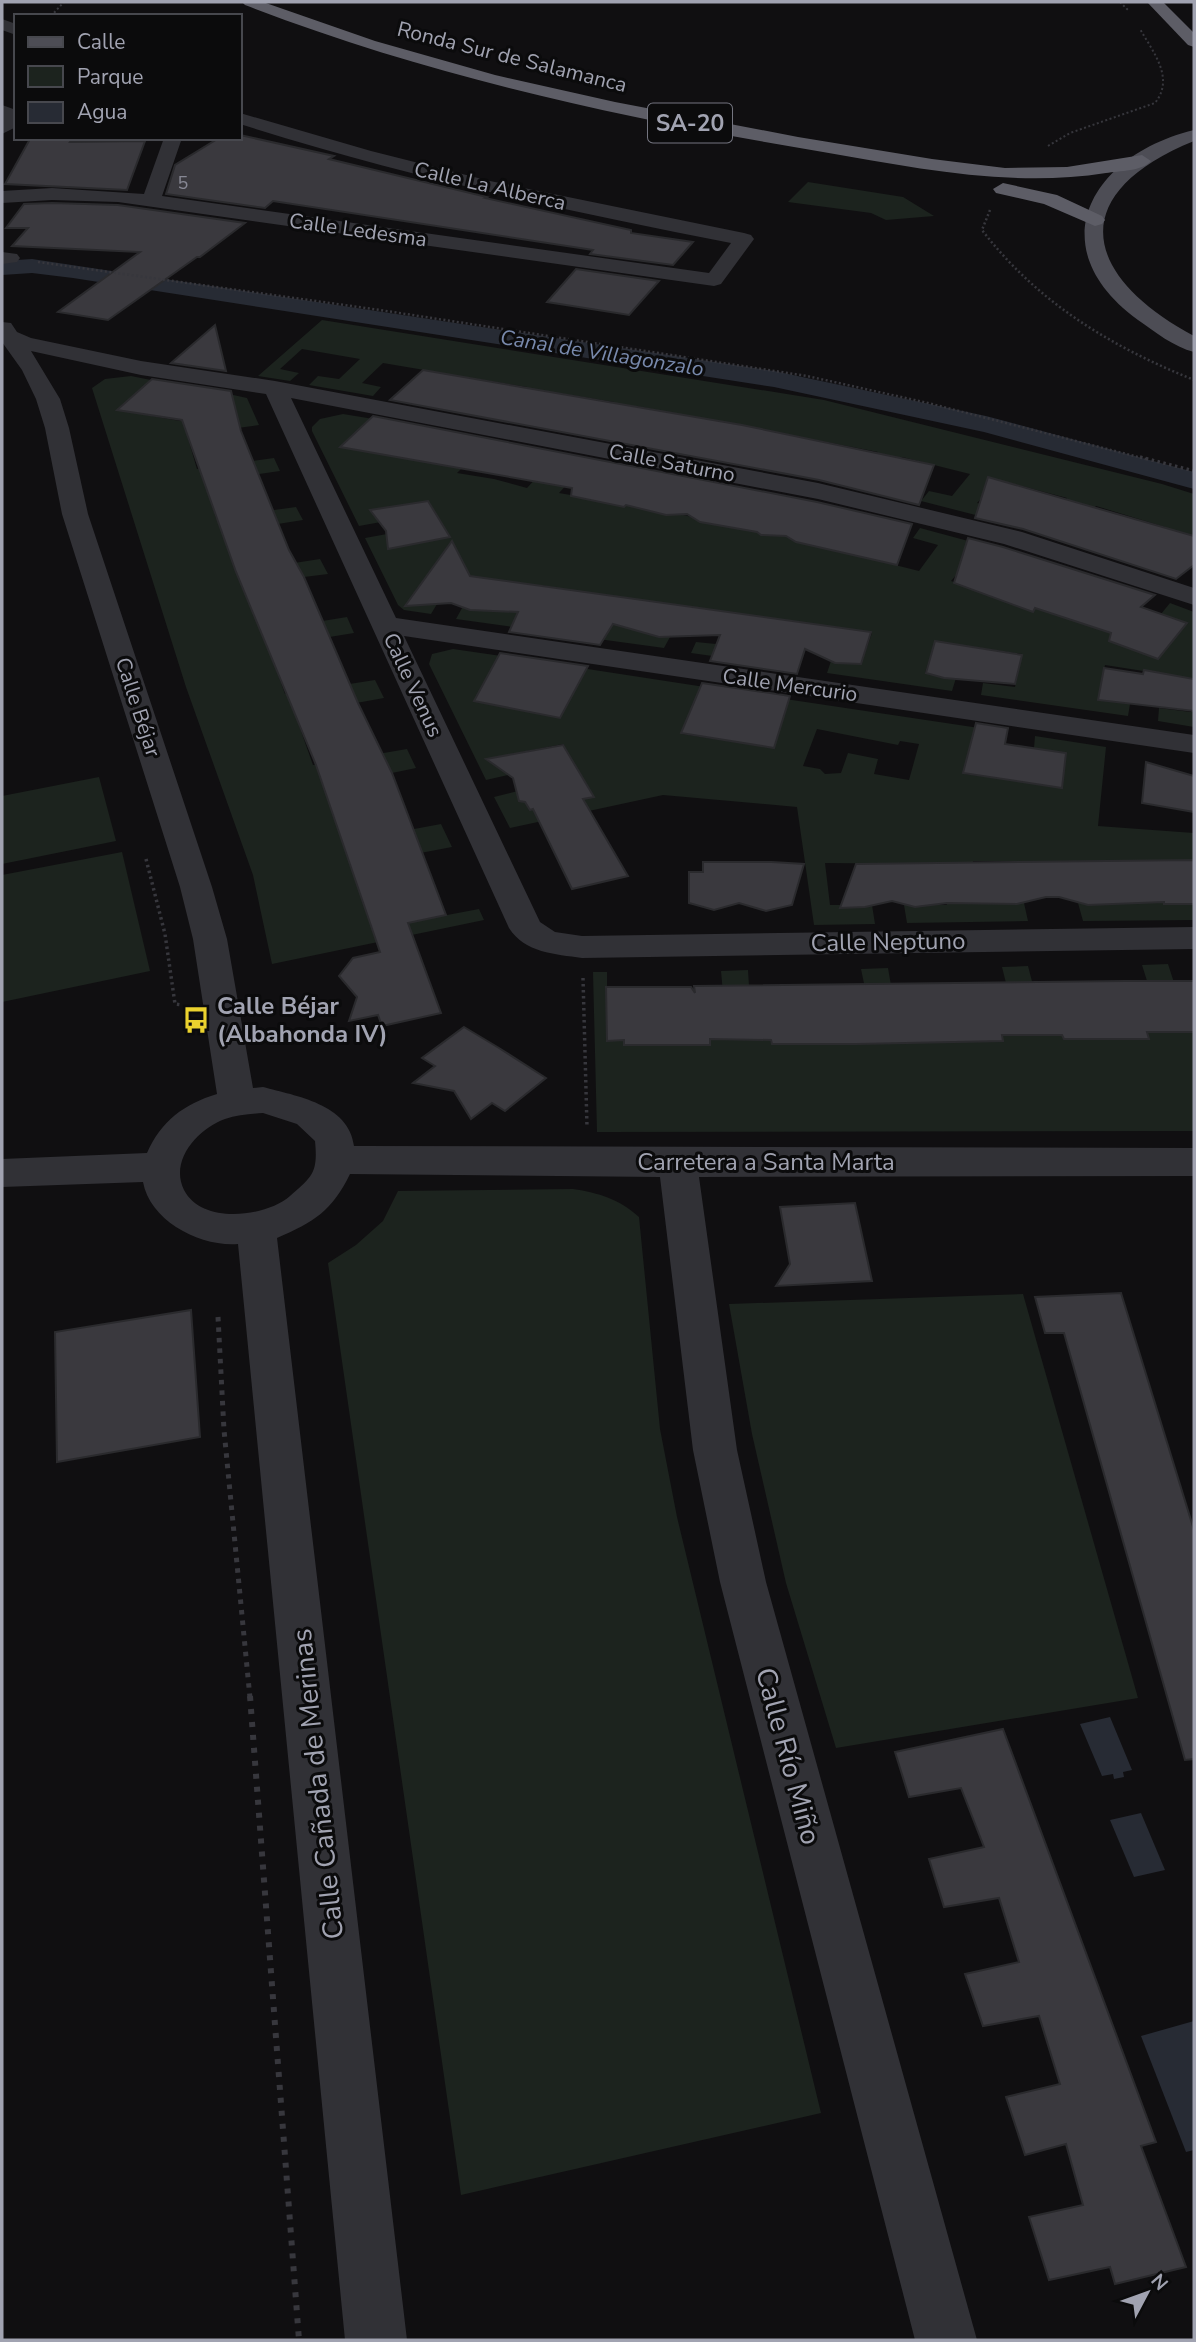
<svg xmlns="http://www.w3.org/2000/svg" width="1196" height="2342" viewBox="0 0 1196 2342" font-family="'Nunito Sans',sans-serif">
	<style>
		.green { fill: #1c231e; fill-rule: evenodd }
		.water { fill: #272b34 }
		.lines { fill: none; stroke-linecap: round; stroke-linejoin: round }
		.canal { fill: #272b34; fill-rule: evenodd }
		.building { fill: #3a393e; stroke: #2a2a2d; stroke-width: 2 }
		.path-far4 { stroke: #37373d; stroke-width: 2; stroke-dasharray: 2 2.5; stroke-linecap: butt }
		.path-far3 { stroke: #37373d; stroke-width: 2.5; stroke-dasharray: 2 2.5; stroke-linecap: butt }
		.path-far2 { stroke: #37373d; stroke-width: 3.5; stroke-dasharray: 2.5 3.5; stroke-linecap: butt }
		.path-far1 { stroke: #37373d; stroke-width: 5; stroke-dasharray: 4.5 6; stroke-linecap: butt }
		.path { stroke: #37373d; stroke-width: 6; stroke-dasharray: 5 8; stroke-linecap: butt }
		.minor { fill: #313136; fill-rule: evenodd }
		.major { fill: #4d4d55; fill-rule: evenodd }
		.highway { fill: #5d5d66; fill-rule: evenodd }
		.labels { text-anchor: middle; stroke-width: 6; stroke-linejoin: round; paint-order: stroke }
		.far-number-label { font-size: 18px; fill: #878894 }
		.far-street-label { font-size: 21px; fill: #a1a3b1; stroke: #0b0b0c }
		.far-water-label { font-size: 21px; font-style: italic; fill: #7889ac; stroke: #0b0b0c }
		.shield { fill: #0b0b0c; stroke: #747580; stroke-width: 2 }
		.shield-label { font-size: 23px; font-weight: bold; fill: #a1a3b1 }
		.street-label { font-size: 24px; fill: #a1a3b1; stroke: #0b0b0c }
		.poi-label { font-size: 24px; font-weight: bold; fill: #a1a3b1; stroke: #0b0b0c; text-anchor: start }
		.near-street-label { font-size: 28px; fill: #a1a3b1; stroke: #0b0b0c }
	</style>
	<rect width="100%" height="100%" fill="#100f11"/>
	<g class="green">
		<polygon points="808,182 903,197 934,216 886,220 871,213 788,202"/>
		<polygon points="322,320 824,400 1162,484 1194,494 1194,536 1168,558 1192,567 1180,576 1140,563 1143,550 1165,527 1096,506 1072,528 1065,501 1067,498 999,480 977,503 986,505 991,519 921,501 929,491 952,496 970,474 902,457 883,480 862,475 878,452 811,439 794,461 786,434 636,406 597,424 614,402 552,392 533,413 508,409 527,387 466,377 446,398 442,373 383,363 362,383 381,387 373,396 309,385 318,376 339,379 360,359 302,349 280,369 299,373 290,381 258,376"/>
		<polygon points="131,376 151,380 118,410 180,421 215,391 247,398 259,425 187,435 197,469 274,458 280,471 204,482 216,518 296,507 303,520 222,533 236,572 320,559 328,574 304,577 261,631 347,617 354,633 268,647 285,694 375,680 384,698 295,714 313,765 407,749 416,768 392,773 344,842 441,824 452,847 352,866 373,929 479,909 484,920 272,964 253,875 186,687 92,388 105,379"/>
		<path d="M343,414L398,423L341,447L418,461L438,441L481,449L457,473L494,479L527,488L550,463L582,468L559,493L605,501L607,504L614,503L645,481L666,515L674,513L697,518L700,522L757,532L761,535C775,534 785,534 796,542H803L919,571L938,545L913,538L920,528L1009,552L973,556L951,581L1165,650L1187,623L1161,614L1170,603L1194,612V679L1105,665L1099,698L1130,704L1128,716L981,695L983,683L1015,687L1022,654L935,641L925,673L956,678L952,691L827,673L831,661L861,664L872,633L788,620L785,627L798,657H803L799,668L691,653L696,642L726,645L739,614L657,602L641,632L670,637L664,648L569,635L609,596L540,585L522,615L543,631L456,619L462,608L491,611L509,582L431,570L411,598L437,604L431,614L404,610L398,605L365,538L387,534V539L396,547L450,537L428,501L376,509V518L381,522L359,526L312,431V427L320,419Z"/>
		<path d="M453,649L529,660L490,675L475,701L517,708L555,664L731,691L696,699L682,734L772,748L758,695L1006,732L970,749L965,774L1062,787L1066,753L1034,748L1035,736L1106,747L1098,826L1194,833V866L1192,860L1148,861L1164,904H1194V920L1083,921L1078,903L1088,905L1107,862L1067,861L1016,873L1013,861H973L974,869L1006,903H1024L1028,921L907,923L904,905H947L938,864L825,863L830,905H872L875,924L814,925L797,807L663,795L510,828L494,797L518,791V798L525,802L530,810L593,797L563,744L501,756L508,775L486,780L429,664L432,654ZM817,729L898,745L900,741L919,744L909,780L874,774L878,759L848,753L841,773L825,774L820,769L803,766Z"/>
		<polygon points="1194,684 1194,727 1158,721 1159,708 1191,712"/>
		<polygon points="99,777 116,841 2,864 2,796"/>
		<polygon points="122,852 150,971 2,1002 2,875"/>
		<polygon points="1168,964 1190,1032 1194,1032 1194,1131 597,1132 593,972 607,972 607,1041 624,1040 625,1046 653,1046 653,1039 710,1045 709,1038 726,1026 721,971 748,970 749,986 772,1045 800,1045 800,1038 867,998 861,969 888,968 900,1037 1002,1041 1009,995 1002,967 1028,966 1046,1035 1062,1035 1064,1040 1092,1040 1091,1033 1149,1039 1147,1032 1163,1032 1142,965"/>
		<path d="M573,1189C599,1193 619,1199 639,1217L660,1429L677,1517L821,2113L461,2195L328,1263L356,1245L383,1221L398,1191Z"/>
		<polygon points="1023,1294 1138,1698 836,1748 786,1583 752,1434 729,1304"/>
	</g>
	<g class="water">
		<polygon points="1110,1717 1132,1770 1123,1772 1124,1777 1114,1779 1113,1774 1102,1776 1080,1724"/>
		<polygon points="1141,1813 1165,1870 1134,1877 1110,1820"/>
		<polygon points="1194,2021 1194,2150 1186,2152 1141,2036"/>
	</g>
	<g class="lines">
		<polygon class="canal" points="32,259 774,371 986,416 1194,472 1194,489 984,432 774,387 73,278 32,273 2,275 2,261"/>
	</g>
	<g class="building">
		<polygon points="240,135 334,156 329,159 487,197 485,198 631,230 631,233 693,242 673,265 590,254 593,250 273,201 265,208 166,194 175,165 219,138 240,138"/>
		<polygon points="30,139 72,139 70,142 145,141 127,190 5,184"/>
		<polygon points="52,203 118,205 245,223 200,257 197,257 108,320 58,312 140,252 12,246 28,228 6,228 24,204"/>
		<polygon points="576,269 659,281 629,315 547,302"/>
		<polygon points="215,325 226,371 171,363"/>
		<polygon points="423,370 742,425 934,465 919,505 819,480 390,400"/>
		<polygon points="152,379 231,391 241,431 289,550 304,577 358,703 392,773 446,915 408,923 441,1013 382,1026 378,1015 349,1021 357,997 339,976 353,958 380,952 316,765 236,572 182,420 117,410"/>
		<polygon points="373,416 817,502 912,524 897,565 796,542 786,536 761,535 757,532 700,522 687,514 666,515 626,505 624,507 571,496 572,488 340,447"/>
		<polygon points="988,477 1194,536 1194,565 1176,579 1023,529 975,518"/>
		<polygon points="428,501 450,537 388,549 386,531 370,510"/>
		<polygon points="968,538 1003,547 1155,595 1141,607 1187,623 1158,659 1109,641 1111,633 1035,608 1033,612 954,583"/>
		<polygon points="452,541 470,576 871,632 861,664 835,663 805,649 797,674 710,661 720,635 659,637 613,624 600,645 509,632 518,612 470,610 451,603 405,606"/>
		<polygon points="935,641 1022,655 1015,684 944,678 926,673"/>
		<polygon points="500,653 588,666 560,718 474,701"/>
		<polygon points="1104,668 1143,674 1144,670 1194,679 1194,711 1098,700"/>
		<polygon points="702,683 790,696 774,748 681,733"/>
		<polygon points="976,723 1008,728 1005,744 1066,753 1062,788 963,773"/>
		<polygon points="563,745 594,797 583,799 628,876 572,889 533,809 530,810 525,802 519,801 513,778 486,759"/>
		<polygon points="1146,762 1194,776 1194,812 1142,803"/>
		<polygon points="1194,860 1194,904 1164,904 1164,902 1088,905 1059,897 1046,897 1017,904 947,903 915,907 892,901 865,907 840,908 856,864"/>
		<polygon points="703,862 772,862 804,864 792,905 766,911 739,903 714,910 689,903 689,872 703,872"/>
		<polygon points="1123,981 1194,981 1194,1032 1147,1032 1149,1039 1064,1039 1062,1035 1002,1035 1003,1041 857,1044 772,1044 771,1040 710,1039 710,1045 624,1045 624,1040 607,1041 606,987 691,987 695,993 694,986"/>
		<polygon points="464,1027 499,1048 546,1078 505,1111 492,1103 471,1119 454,1091 413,1083 435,1066 422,1058"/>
		<polygon points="855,1203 872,1281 776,1286 790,1264 780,1207"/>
		<polygon points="1121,1293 1194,1530 1194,1759 1185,1760 1064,1333 1045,1333 1035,1297"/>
		<polygon points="191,1310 200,1437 57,1462 55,1332"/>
		<polygon points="1003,1729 1156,2142 1141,2146 1186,2267 1115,2284 1110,2267 1049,2280 1029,2217 1083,2205 1066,2144 1025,2155 1006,2097 1060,2084 1039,2016 983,2026 965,1974 1019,1962 999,1898 944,1907 929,1859 984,1847 961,1788 909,1797 895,1752"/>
	</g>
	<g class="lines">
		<g class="path-far4">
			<polyline points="1120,2 1128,10"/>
			<polyline points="51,16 64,2"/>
			<path d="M1048,146L1070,133L1155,103C1175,78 1153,52 1140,29"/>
		</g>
		<g class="path-far3">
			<path d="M990,210L982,230C1038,303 1110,346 1194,380"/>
			<polyline points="38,262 380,310 807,376 928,403 1146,459"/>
		</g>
		<g class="path-far2">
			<polyline points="1140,457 1194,471"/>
			<polyline points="146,859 165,934 175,1004 182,1005"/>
			<polyline points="583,978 587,1127"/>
		</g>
		<polyline class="path-far1" points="218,1317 224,1430 250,1698"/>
		<polyline class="path" points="250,1696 299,2340"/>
		<g class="minor">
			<polygon points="2,19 16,24 16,35 2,30"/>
			<polygon points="2,105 16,110 16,127 2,134"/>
			<path d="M240,113L371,151L490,181L744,233L751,235L754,239L721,284L714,286L118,202L52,200L2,203V191L52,188L144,194L164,138H182L162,196L709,273L731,243C565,211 401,175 240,124Z"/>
			<polygon points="2,252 17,254 20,258 17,262 2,264"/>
			<path d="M2,322L11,323L17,332L31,338L141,361L275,381L818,483L1022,532L1194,588V605L1004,544L818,499L291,398L396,618L1194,735V753L404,636L540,922L555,932L582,936L1194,927V949L582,958C555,954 525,953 509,928L266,394L141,375L31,351L60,399L69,428L88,514L212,887L227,939L253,1088L263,1087C296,1096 349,1104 354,1146L1194,1148V1176L699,1177L737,1450L766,1582L977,2340H915L720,1582L693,1450L660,1177L350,1174C332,1211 314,1222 277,1238L407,2340H345L238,1244C200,1247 150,1221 143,1182L2,1187V1159L147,1153C161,1121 184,1104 217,1094L193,939L180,887L62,514L45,428L36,399L22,370L2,342ZM263,1113L297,1124L315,1141C318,1172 313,1176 290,1196C266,1217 202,1225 184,1190C169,1160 199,1128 225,1119C237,1115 251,1114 263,1113Z"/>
		</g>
		<path class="major" d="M1194,130V141C1064,194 1082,276 1194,336V352C1174,347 1155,332 1138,320C1038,247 1091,155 1194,130Z"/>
		<g class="highway">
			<path d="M242,2H263L375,41L495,75L615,102L798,137L932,159L1005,168L1067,167L1142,155L1151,161C1143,171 1119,171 1106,173C1011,188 917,168 823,152C626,119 431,77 245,5Z"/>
			<polygon points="1147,2 1163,2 1194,33 1194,47 1188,45"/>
			<polygon points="1003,183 1057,195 1102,216 1105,220 1102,224 1095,226 1044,204 996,193 993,189"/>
		</g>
	</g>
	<defs>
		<symbol id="bus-bare" viewBox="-9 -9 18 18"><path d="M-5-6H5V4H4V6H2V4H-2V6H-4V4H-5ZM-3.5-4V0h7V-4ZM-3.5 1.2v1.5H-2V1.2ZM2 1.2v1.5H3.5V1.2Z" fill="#ebd22e" stroke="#0b0b0c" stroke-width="2.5" paint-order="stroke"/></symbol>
	</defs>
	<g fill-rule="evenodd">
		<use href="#bus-bare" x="177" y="1001" width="38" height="38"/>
	</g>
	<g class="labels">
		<g class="far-number-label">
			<text x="183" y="189">5</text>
		</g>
		<g class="far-street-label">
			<text transform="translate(512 57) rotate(14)" y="7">Ronda Sur de Salamanca</text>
			<text transform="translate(490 186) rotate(13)" y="7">Calle La Alberca</text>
			<text transform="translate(358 230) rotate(8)" y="7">Calle Ledesma</text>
			<text transform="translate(672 463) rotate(11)" y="7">Calle Saturno</text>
			<text transform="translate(413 685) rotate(65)" y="7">Calle Venus</text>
			<text transform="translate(790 685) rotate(8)" y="7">Calle Mercurio</text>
			<text transform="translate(138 707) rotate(72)" y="7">Calle Béjar</text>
		</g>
		<g class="far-water-label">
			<text transform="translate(602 353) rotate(9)" y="7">Canal de Villagonzalo</text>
		</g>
		<rect class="shield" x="648" y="103.5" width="84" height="39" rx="5"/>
		<g class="shield-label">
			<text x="690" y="131">SA-20</text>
		</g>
		<g class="street-label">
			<text transform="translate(888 942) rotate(-1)" y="8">Calle Neptuno</text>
			<text x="766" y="1170">Carretera a Santa Marta</text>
		</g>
		<g class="poi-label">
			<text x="217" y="1014">Calle Béjar<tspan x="217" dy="28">(Albahonda IV)</tspan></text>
		</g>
		<g class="near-street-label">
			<text transform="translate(789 1756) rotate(75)" y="10">Calle Río Miño</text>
			<text transform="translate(317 1784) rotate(-96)" y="10">Calle Cañada de Merinas</text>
		</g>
	</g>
	<rect width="1196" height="2342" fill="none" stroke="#a1a3b1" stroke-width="7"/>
	<rect x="14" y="14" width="228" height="126" fill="#0b0b0c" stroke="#47484e" stroke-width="2"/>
	<rect x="28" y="37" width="35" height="10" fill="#4d4d55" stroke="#47484e" stroke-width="2"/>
	<text x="77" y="49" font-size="21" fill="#a1a3b1">Calle</text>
	<rect x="28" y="66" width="35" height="21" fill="#1c231e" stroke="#47484e" stroke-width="2"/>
	<text x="77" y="84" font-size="21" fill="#a1a3b1">Parque</text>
	<rect x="28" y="102" width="35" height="21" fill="#272b34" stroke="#47484e" stroke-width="2"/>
	<text x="77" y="119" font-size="21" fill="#a1a3b1">Agua</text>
	<g transform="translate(1147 2293) rotate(49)" stroke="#0b0b0c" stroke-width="5" paint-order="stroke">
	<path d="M0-5L12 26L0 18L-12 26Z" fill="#a1a3b1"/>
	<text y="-10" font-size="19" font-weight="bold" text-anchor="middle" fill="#a1a3b1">N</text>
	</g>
</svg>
